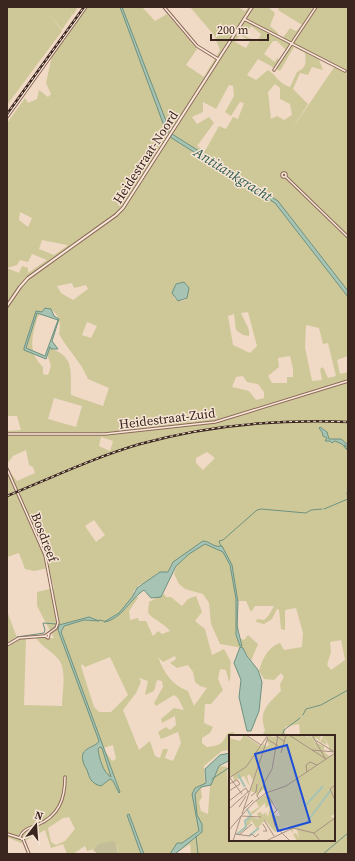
<svg xmlns="http://www.w3.org/2000/svg" width="355" height="861" viewBox="0 0 355 861" font-family="'Source Serif 4',serif">
	<style>
		.green { fill: #cec899; fill-rule: evenodd }
		.cemetery { fill: #c3be98 }
		.water { fill: #a7c3b4; stroke: #6d9280; fill-rule: evenodd }
		.lines { fill: none; stroke-linecap: round; stroke-linejoin: round }
		.stream { stroke: #6d9280; stroke-width: 1 }
		.minor-casing { stroke: #8c695a; stroke-width: 3.5 }
		.tertiary-casing { stroke: #8c695a; stroke-width: 4 }
		.minor { stroke: #fae8d9; stroke-width: 1.5 }
		.tertiary { stroke: #fae8d9; stroke-width: 2 }
		.rail-casing { stroke: #3b261f; stroke-width: 2.5 }
		.rail { stroke: #f7e5d5; stroke-width: 1; stroke-dasharray: 3; stroke-linecap: butt }
		.labels { text-anchor: middle; stroke-width: 3; stroke-linejoin: round; paint-order: stroke }
		.street-label { font-size: 13px; fill: #3b261f; stroke: #f7e5d5 }
		.water-label { font-size: 14px; font-style: italic; fill: #2e5b4e; stroke: #f7e5d5 }
		.inset-river { fill: none; stroke: #a7c3b4; stroke-width: 2 }
		.inset-road { fill: none; stroke: #a89183; stroke-width: 1 }
		.view { fill: #1d4ed8; fill-opacity: 0.15; stroke: #1d4ed8; stroke-width: 2 }
		.inset-edge { fill: none; stroke: #3b261f; stroke-width: 2 }
	</style>
	<rect width="100%" height="100%" fill="#f0d9c5"/>
	<g class="green">
		<polygon points="7,7 42,7 46,9 44,7 78,7 73,15 70,12 72,15 62,30 47,11 62,31 7,105"/>
		<path d="M88,7H142L155,21L167,14L197,49L186,65L204,77L220,50L214,35L190,7H238L245,11L249,7H268L275,13L270,26L278,33L277,37L282,39L290,28L296,31L302,25L278,10L279,7H309L312,9L314,7H348V356L337,360L340,374L348,372V854H191L190,844L175,854H118L117,845L98,844L95,849L87,851L85,846L73,854H67L63,844L51,848L45,830L21,843L7,837V611L17,638H26L24,705L62,706C62,693 67,671 59,660C52,651 42,647 36,638H54L37,606V592L54,588L48,568L34,571L25,569L19,553L7,557V465L10,472L17,481L35,473L33,467L29,465L26,450L13,456L7,464V431L21,430L17,416H7V123L25,98L28,103L37,99L39,90L48,97L51,94L46,83L52,56ZM251,26L261,34L257,42L245,36ZM240,35L250,41L246,48L235,42ZM273,41H277L286,50L280,60L277,58L275,62L264,54ZM294,47L305,53C306,62 307,68 297,72L290,87C279,84 276,75 268,70L256,80L247,75L258,59L280,71ZM318,57L335,66L292,129L308,104L293,89L300,73L308,75L312,67L323,70ZM275,84L280,88V99L290,104L292,115L284,120L277,116L271,119L268,92ZM229,85L233,86L234,96L225,112L231,116L240,102L244,103L238,119L233,117L226,129L219,126L205,151L197,146L214,123L209,117L197,124L192,117L203,112V102L216,109ZM20,212L32,218L28,227L19,220ZM42,240L67,245V246L54,255L39,249ZM32,254L47,260L28,273V268L22,266L19,273L7,268L17,265L20,260L28,262ZM184,282L188,286L185,300L178,301L174,298V289L176,284ZM72,283L74,288L86,285L88,289L73,300L61,293L57,286ZM51,309C60,316 61,324 59,334C68,350 81,362 88,379L109,388L103,406L71,395C70,373 76,357 50,348L47,354L51,366L48,375L43,374V367C27,352 32,335 38,316ZM248,312L257,346L250,353L233,345L228,316L234,314L236,330L243,335L249,336V330L241,313ZM87,322L97,326L91,338L82,335ZM306,325L319,328L323,344L328,343L336,376L328,378L323,367L320,369L322,380L312,381L305,347ZM290,356L293,369V377H287V383H272L268,376L279,367L278,358ZM243,376L247,382L258,384L264,392V398L256,400L249,391L232,387L236,377ZM54,398L82,406L76,427L48,419ZM101,437L113,441L110,451L99,446ZM207,452L215,458L203,470L196,463V458ZM94,520L105,535L96,542L85,526ZM178,562L174,574L179,584L185,589L203,594L209,603L211,624L220,644L243,648L251,661L258,644L248,635L244,640L239,638L237,601H246L251,612L255,606H274L269,615L264,620L257,619L256,622L264,624L272,619L277,609L279,610L281,629L285,630V610L296,608L303,633L302,647L284,650L280,643C267,648 263,658 259,671L264,679L274,680L281,673L284,677L280,684L281,691C268,704 258,711 265,730L262,736H285V727L299,724L300,736H334V840H230V792L228,788L227,767L219,766L210,786L208,814L201,811L199,802L202,797L201,789L205,784L204,766L222,751L230,750V736H234V732L228,733C221,745 221,745 207,747L202,743V738L210,733L213,727L204,723L205,704H211L223,690L218,679L220,669L226,670L229,682C232,675 229,669 231,662L224,649L212,655L205,629L195,621L202,612L196,596L188,599L182,606L171,597H166L164,594L149,602L148,613C155,621 164,623 170,631L162,634L158,631L153,636L146,621H139L138,618L130,620L129,611L138,598L133,592L139,585L150,580L157,573H167L172,563ZM341,640L345,660L331,670L327,665L331,652L330,642ZM175,656L176,659L170,663L177,668L188,665L193,672L195,682L200,686L207,688L194,706L188,691C172,685 164,673 158,657L163,662ZM110,657L128,695L111,712H99L94,707L81,666L82,664L85,667ZM139,678L148,681L145,695L154,691L157,680L162,681L163,687L154,703L156,706L174,695L178,698L184,710L174,708L161,719L162,723L175,716L176,725L170,730L166,727L158,732L161,739L178,732L181,743L173,761L165,758L168,749H163L160,758L155,756L150,741L139,750L123,710L136,693L141,682ZM113,745L116,759L112,761L103,748ZM69,817L75,829L65,841L56,845L51,842L48,828L63,818Z"/>
	</g>
	<polygon class="cemetery" points="113,841 116,843 118,854 95,854 96,852 93,851 98,844"/>
	<g class="water">
		<polygon points="120,7 122,7 168,126 169,130 167,134"/>
		<polygon points="172,134 278,201 348,291 348,297 275,203 170,137"/>
		<polygon points="184,282 189,288 187,298 178,301 172,293 176,284"/>
		<path d="M45,308L51,309L54,316L59,319L52,341L58,349H51L50,347L46,359L24,350V348L36,311L42,312ZM37,313L58,320L45,356L26,348Z"/>
		<polygon points="320,427 327,432 329,439 341,439 348,445 348,447 344,445 348,451 342,444 335,441 332,443 330,441 325,441 327,438 323,436 322,432 319,428"/>
		<path d="M203,541C210,541 213,548 222,546L232,565L238,602L237,626L242,646H240L236,635V599L230,565L223,552L205,544L189,554L176,566L161,597L151,598L144,590C130,599 121,620 104,622L119,613L133,596L137,588L160,572H168L173,562Z"/>
		<path d="M89,617L99,621L84,620L64,626L61,632L120,792L119,793L113,781L110,779L101,786C93,784 90,780 88,773C87,768 83,765 83,761C79,747 96,748 99,741L58,630L59,625ZM100,747L102,748L111,777C103,773 99,757 98,749Z"/>
		<polygon points="240,647 243,648 247,656 258,670 262,682 259,711 251,731 247,731 239,697 241,680 234,663"/>
		<polygon points="230,753 230,760 219,766 211,785 201,787 195,794 197,815 202,824 202,832 175,854 170,854 177,843 182,843 199,831 192,794 195,788 206,783 205,769 220,755"/>
		<polygon points="129,814 144,854 141,854 127,815"/>
	</g>
	<g class="lines">
		<g class="stream">
			<polyline points="347,493 348,498"/>
			<polyline points="324,509 348,499"/>
			<polyline points="221,546 219,541 223,540 257,510 261,509 306,513 311,510 322,509"/>
			<polyline points="99,620 104,621"/>
			<polyline points="17,637 44,633 45,630 43,623 56,624"/>
			<polyline points="303,715 306,709 321,705 348,690"/>
			<polyline points="282,736 284,730 300,718"/>
			<polyline points="212,779 230,767"/>
			<polyline points="196,836 198,854"/>
			<polyline points="323,854 348,833"/>
		</g>
		<defs>
			<g id="minor">
				<polyline points="164,7 197,46 218,59"/>
				<polyline points="244,19 345,71"/>
				<polyline points="274,70 316,7"/>
				<polyline points="7,117 86,7"/>
				<circle cx="284" cy="175" r="2"/>
				<polyline points="286,177 348,237"/>
				<polyline points="7,434 105,434 215,422 348,381"/>
				<polyline points="7,469 45,555 58,623 56,628 45,636"/>
				<polyline points="7,645 19,638 45,636 48,638 49,634"/>
				<polyline points="7,834 23,839 29,854"/>
				<path d="M20,837C23,829 30,828 37,825C59,816 65,799 65,777"/>
			</g>
			<polyline id="tertiary" points="7,306 20,287 28,278 116,215 123,208 252,7"/>
		</defs>
		<use href="#minor" class="minor-casing"/>
		<use href="#tertiary" class="tertiary-casing"/>
		<use href="#minor" class="minor"/>
		<use href="#tertiary" class="tertiary"/>
		<defs>
			<g id="rail">
				<polyline points="7,114 84,7"/>
				<path d="M7,496C51,478 95,457 140,444C209,425 277,419 348,422"/>
			</g>
		</defs>
		<use href="#rail" class="rail-casing"/>
		<use href="#rail" class="rail"/>
	</g>
	<g class="labels">
		<g class="street-label">
			<text transform="translate(145 157) rotate(-57)" y="5">Heidestraat-Noord</text>
			<text transform="translate(167 418) rotate(-7)" y="5">Heidestraat-Zuid</text>
			<text transform="translate(45 537) rotate(69)" y="5">Bosdreef</text>
		</g>
		<g class="water-label">
			<text transform="translate(233 174) rotate(32)" y="5">Antitankgracht</text>
		</g>
	</g>
	<g transform="translate(229 735)">
		<rect width="106" height="106" fill="#f0d9c5"/>
		<path d="M15,0L33,12L34,8L38,12L40,9L38,7L40,0L43,2L62,0L63,2L64,0H75L81,4L77,0L83,2L84,0H92L91,6L87,3L85,7L95,11V15L92,14L100,21L106,18V79L102,81L104,83L106,81V106H68L64,99L67,98L70,103L68,94H64V98L59,91L46,97L36,85L28,94L22,85L21,89L15,93L19,81L30,84L28,78L32,77L34,80L36,77V81L37,77L39,82L41,71L47,81H51L46,69L43,68L37,73L36,68L24,79L21,78L30,72L27,66L38,59L35,54L27,61V58L21,56L32,23L24,45L20,39L18,41L21,52L15,41L5,46L4,41L0,43V3L11,6ZM95,0H106V17H100V11L95,2L98,10L91,7Z" fill="#cec899"/>
		<path class="inset-river" d="M9,39L16,52M76,71L94,51M78,87L101,56M8,99L17,92L16,86L22,81L18,74M20,101L30,93"/>
		<path class="inset-road" d="M17,0L32,10M46,0L56,7M60,0L97,24M83,0L96,23M38,4L49,11M86,5L104,16M83,15L106,17M52,18L57,0M78,37L77,30L81,27L88,30M0,43L17,32L39,0M1,43L13,59M0,49L8,45L11,49L0,56M106,50L101,54L106,65M37,58L34,50L43,34L49,0M38,59L48,75M22,61L27,57L28,49M30,64L28,61L33,52M0,66L17,53L19,57M10,72L17,61M0,74L20,56M15,74L24,65M48,75L43,80L46,91L61,106M13,79L39,2M12,81L32,82M35,85L45,101M34,89L38,96H34M0,95L12,81M85,98L106,83M6,99L20,101L23,99L26,102L30,99M10,100L23,89M4,106L12,81L24,68L37,58L57,51L106,18M37,106L64,93L85,98L91,106"/>
		<path class="view" d="M58,10L81,87L49,96L26,19Z"/>
		<rect width="106" height="106" class="inset-edge"/>
	</g>
	<rect width="355" height="861" fill="none" stroke="#3b261f" stroke-width="16"/>
	<g transform="translate(36 825) rotate(17)" stroke="#f7e5d5" stroke-width="3" paint-order="stroke">
	<path d="M0-3L7 15L0 10L-7 15Z" fill="#3b261f"/>
	<text y="-6" font-size="11" font-weight="bold" text-anchor="middle" fill="#3b261f">N</text>
	</g>
	<path d="M211 34v6h57v-6" fill="none" stroke="#3b261f" stroke-width="2"/>
	<text x="217" y="34" font-size="12" fill="#3b261f" stroke="#f7e5d5" stroke-width="3" paint-order="stroke">200 m</text>
</svg>
